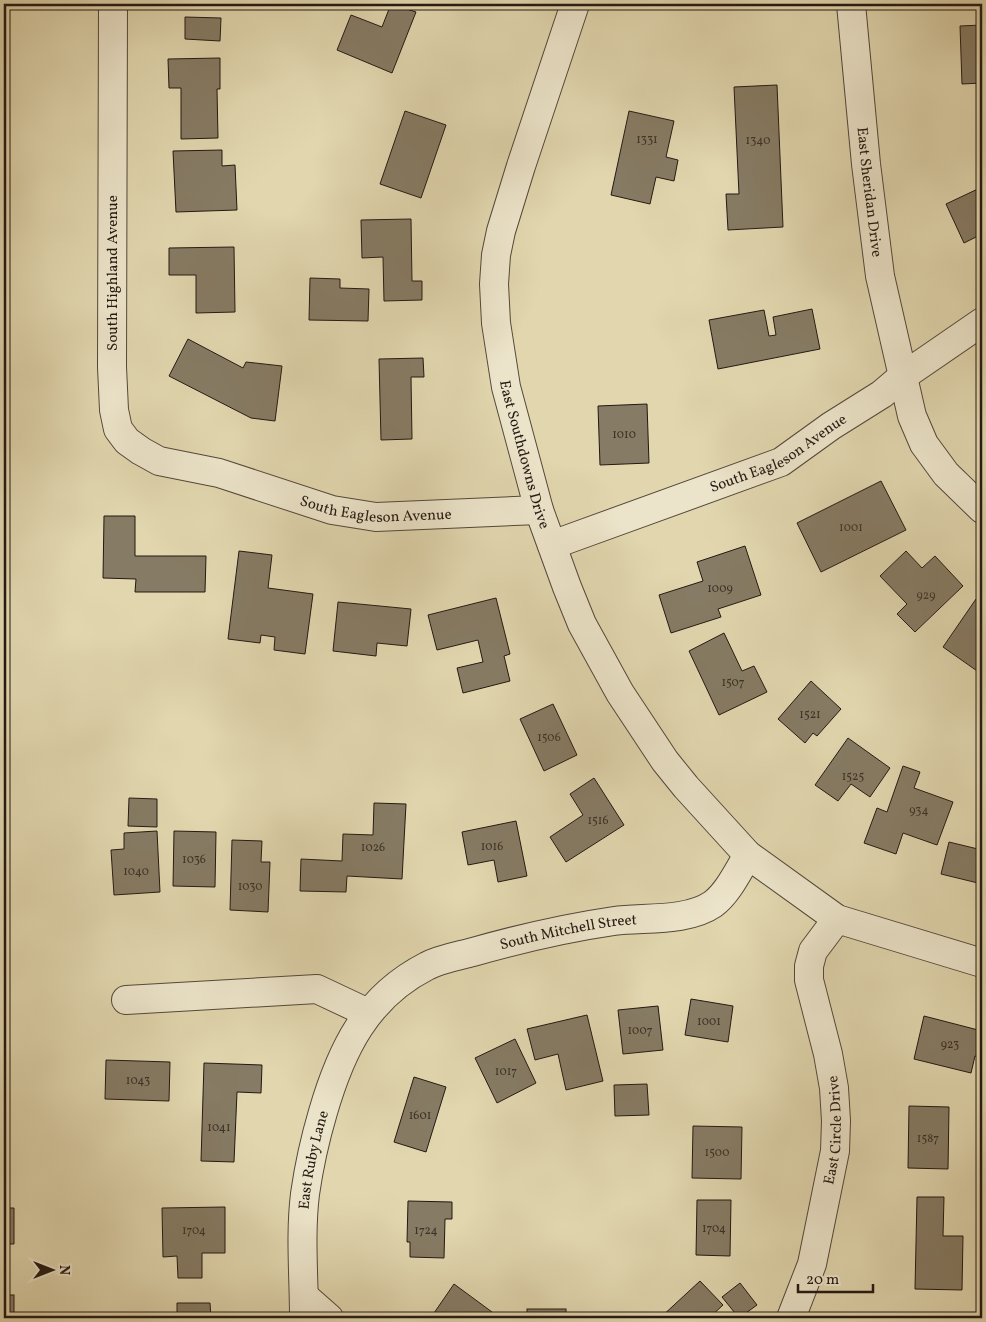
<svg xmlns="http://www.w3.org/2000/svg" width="986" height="1322" viewBox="0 0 986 1322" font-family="Vollkorn,serif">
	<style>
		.building { fill: #867b64; stroke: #241913 }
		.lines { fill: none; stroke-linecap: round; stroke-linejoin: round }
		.minor-casing { stroke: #53483a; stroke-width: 30 }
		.minor { stroke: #ece4ca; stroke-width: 28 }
		.labels { text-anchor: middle; stroke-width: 4; stroke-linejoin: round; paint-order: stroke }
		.number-label { font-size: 12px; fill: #3c3227 }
		.street-label { font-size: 15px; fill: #241913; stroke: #ece4ca }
	</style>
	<rect width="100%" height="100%" fill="#e1d6ae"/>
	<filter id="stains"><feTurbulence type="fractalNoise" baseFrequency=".004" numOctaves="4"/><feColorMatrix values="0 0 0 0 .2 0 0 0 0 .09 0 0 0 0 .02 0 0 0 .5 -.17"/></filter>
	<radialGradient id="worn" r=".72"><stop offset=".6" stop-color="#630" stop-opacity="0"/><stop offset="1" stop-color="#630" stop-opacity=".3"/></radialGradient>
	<g class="building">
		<polygon points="391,4 416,12 392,73 337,50 351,15 382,27"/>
		<polygon points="185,17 221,18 220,41 185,39"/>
		<polygon points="982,25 982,83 962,84 960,26"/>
		<polygon points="220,58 220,89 217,89 218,138 181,139 181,88 169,88 168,59"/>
		<polygon points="777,85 783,227 728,230 726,194 739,194 734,87"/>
		<polygon points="405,111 446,125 421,198 380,184"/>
		<polygon points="629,111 674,121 666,157 678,160 674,181 656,177 650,204 611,195"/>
		<polygon points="222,150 222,166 235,165 237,210 176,212 173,151"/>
		<polygon points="982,187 982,234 964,243 946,204"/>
		<polygon points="411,219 412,281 422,281 422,300 384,301 383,257 362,258 361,220"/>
		<polygon points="234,247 235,312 196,313 196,275 169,275 169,248"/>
		<polygon points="310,278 340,279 340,288 369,289 368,321 309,320"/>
		<polygon points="812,309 820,349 718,369 709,320 764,310 769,336 776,335 773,317"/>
		<polygon points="188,339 243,368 246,362 282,366 275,421 251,418 169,376"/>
		<polygon points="423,358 424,377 411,377 412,439 381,440 379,359"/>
		<polygon points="647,404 649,463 600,465 598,406"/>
		<polygon points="881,481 906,530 821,572 797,523"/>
		<polygon points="104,516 135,516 135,556 206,556 205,592 135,592 136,579 103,578"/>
		<polygon points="745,546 761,595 718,609 721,617 671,633 659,595 703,581 697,562"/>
		<polygon points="239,551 272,555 268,588 313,594 305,654 274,650 275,637 261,635 260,643 228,639"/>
		<polygon points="906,551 922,568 935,556 963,586 915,632 897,614 907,604 880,576"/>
		<polygon points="496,598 510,654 504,656 510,681 463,693 457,668 483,662 478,640 437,650 428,615"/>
		<polygon points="976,599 982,603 982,669 980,673 943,647"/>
		<polygon points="338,602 411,609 407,646 377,643 376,656 333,651"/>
		<polygon points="724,633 742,671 754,666 767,692 719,715 689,651"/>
		<polygon points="811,681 841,709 817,736 813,733 805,743 778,719"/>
		<polygon points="553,704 577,755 544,771 520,719"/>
		<polygon points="848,738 890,768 870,797 851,784 838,801 815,785"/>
		<polygon points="903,766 920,772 914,788 953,802 937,845 903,833 896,854 864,843 877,808 887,812"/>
		<polygon points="594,778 624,825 566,862 550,837 583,815 570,794"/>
		<polygon points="129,798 157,799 157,827 128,826"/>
		<polygon points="374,803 406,804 402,879 347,876 346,892 300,891 301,859 342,861 343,834 373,835"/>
		<polygon points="516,821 527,876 498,882 494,860 468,865 462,832"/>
		<polygon points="157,831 160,892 114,895 111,850 124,849 124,833"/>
		<polygon points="174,831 216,832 215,887 173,886"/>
		<polygon points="232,840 262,841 261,862 270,862 268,912 230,910"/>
		<polygon points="949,842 982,850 982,884 941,874"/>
		<polygon points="691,999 733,1006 728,1042 685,1035"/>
		<polygon points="658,1006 663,1050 623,1054 618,1010"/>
		<polygon points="587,1015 603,1081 566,1090 558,1054 535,1060 527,1029"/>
		<polygon points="924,1016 982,1031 982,1058 975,1056 971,1073 914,1059"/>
		<polygon points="515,1039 536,1083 497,1103 475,1058"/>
		<polygon points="106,1060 170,1062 169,1101 105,1099"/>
		<polygon points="204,1063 262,1065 261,1093 237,1092 234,1162 201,1161"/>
		<polygon points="414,1077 446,1087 426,1152 394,1142"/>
		<polygon points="647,1084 649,1115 615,1116 614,1085"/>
		<polygon points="909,1106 949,1107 948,1169 908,1168"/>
		<polygon points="693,1126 742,1127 741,1179 692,1178"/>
		<polygon points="917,1197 944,1197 943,1236 963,1236 962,1290 915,1289"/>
		<polygon points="697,1200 731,1200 730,1256 696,1255"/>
		<polygon points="408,1201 452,1202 452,1219 445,1219 444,1258 410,1257 410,1242 407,1242"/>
		<polygon points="225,1207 225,1253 202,1253 202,1278 178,1278 177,1256 163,1257 162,1208"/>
		<polygon points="4,1208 14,1208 14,1244 7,1244 7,1272 4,1272"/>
		<polygon points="700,1281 723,1305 709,1318 660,1318"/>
		<polygon points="740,1283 757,1305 739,1318 722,1297"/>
		<polygon points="454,1284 492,1312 488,1318 441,1318 434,1313"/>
		<rect x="4" y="1295" width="10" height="23"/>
		<polygon points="177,1303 210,1303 211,1318 177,1318"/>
		<rect x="527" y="1309" width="39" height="9"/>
	</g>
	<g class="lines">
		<defs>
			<g id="minor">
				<path id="s1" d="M113,4L112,367L114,410L118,429L127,441L141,451L159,461L219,473L332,510L376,517L539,510"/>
				<path id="s2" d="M575,4L521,166L501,231L496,255L494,284L496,323L506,387L539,510L567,587L582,624L620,693L665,761L686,787L748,855"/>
				<path id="s3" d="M851,4L866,164L880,276L912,416L924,444L946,474L982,509"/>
				<path id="s4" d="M552,545L781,462L831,426L882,394L902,377L982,322"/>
				<polyline points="126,1000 317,989 368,1013"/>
				<polyline points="304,1296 329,1318"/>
				<path id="s5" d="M304,1318C304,1277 300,1235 305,1194C309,1166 315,1139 323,1112C341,1050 366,997 427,966C440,959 458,956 473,952C519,939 566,928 614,921C644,917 687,922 713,904C728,893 738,871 748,855L837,919L982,963"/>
				<path id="s6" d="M791,1318L812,1264L835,1151L836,1121L834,1088L828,1054L809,980V966L813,951L837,919"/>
			</g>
		</defs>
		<use href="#minor" class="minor-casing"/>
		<use href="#minor" class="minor"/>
	</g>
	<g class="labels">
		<g class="number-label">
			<text x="647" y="143">1331</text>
			<text x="758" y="144">1340</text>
			<text x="624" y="438">1010</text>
			<text x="851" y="531">1001</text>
			<text x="720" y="592">1009</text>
			<text x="926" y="599">929</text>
			<text x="733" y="686">1507</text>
			<text x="810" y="718">1521</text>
			<text x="549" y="741">1506</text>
			<text x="853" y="780">1525</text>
			<text x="919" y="814">934</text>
			<text x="598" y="824">1516</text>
			<text x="492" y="850">1016</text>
			<text x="373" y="851">1026</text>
			<text x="194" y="863">1036</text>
			<text x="136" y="875">1040</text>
			<text x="250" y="890">1030</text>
			<text x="709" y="1025">1001</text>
			<text x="640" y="1034">1007</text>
			<text x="950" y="1048">923</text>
			<text x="506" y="1075">1017</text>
			<text x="138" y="1084">1043</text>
			<text x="420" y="1119">1601</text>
			<text x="219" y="1131">1041</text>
			<text x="928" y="1142">1587</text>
			<text x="717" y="1156">1500</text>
			<text x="714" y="1232">1704</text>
			<text x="194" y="1234">1704</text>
			<text x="426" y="1234">1724</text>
		</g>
		<g class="street-label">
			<text dy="5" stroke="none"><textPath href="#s3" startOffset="189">East Sheridan Drive</textPath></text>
			<text transform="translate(112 273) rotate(-90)" y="5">South Highland Avenue</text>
			<text dy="5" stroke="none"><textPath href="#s4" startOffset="245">South Eagleson Avenue</textPath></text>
			<text dy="5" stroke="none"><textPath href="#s2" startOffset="466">East Southdowns Drive</textPath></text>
			<text dy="5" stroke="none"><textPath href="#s1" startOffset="702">South Eagleson Avenue</textPath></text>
			<text dy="5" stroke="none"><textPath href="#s5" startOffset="539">South Mitchell Street</textPath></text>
			<text dy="5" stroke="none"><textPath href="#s6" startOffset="194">East Circle Drive</textPath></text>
			<text dy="5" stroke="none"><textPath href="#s5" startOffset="159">East Ruby Lane</textPath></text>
		</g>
	</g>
	<rect width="986" height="1322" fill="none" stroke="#e1d6ae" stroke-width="20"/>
	<rect x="5" y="5" width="976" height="1312" fill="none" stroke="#241913" stroke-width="2.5"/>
	<rect x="10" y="10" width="966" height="1302" fill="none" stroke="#241913"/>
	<g transform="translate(52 1270) rotate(90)" stroke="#ece4ca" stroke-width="4" paint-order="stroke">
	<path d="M0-4L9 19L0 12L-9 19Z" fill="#241913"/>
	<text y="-8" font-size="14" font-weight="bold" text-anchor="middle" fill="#241913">N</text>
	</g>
	<path d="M798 1284v8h75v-8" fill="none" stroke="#241913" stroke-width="2.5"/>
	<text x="806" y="1284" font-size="15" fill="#241913" stroke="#ece4ca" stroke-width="4" paint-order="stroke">20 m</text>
	<rect width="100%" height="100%" filter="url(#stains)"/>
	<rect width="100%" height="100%" fill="url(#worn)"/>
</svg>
